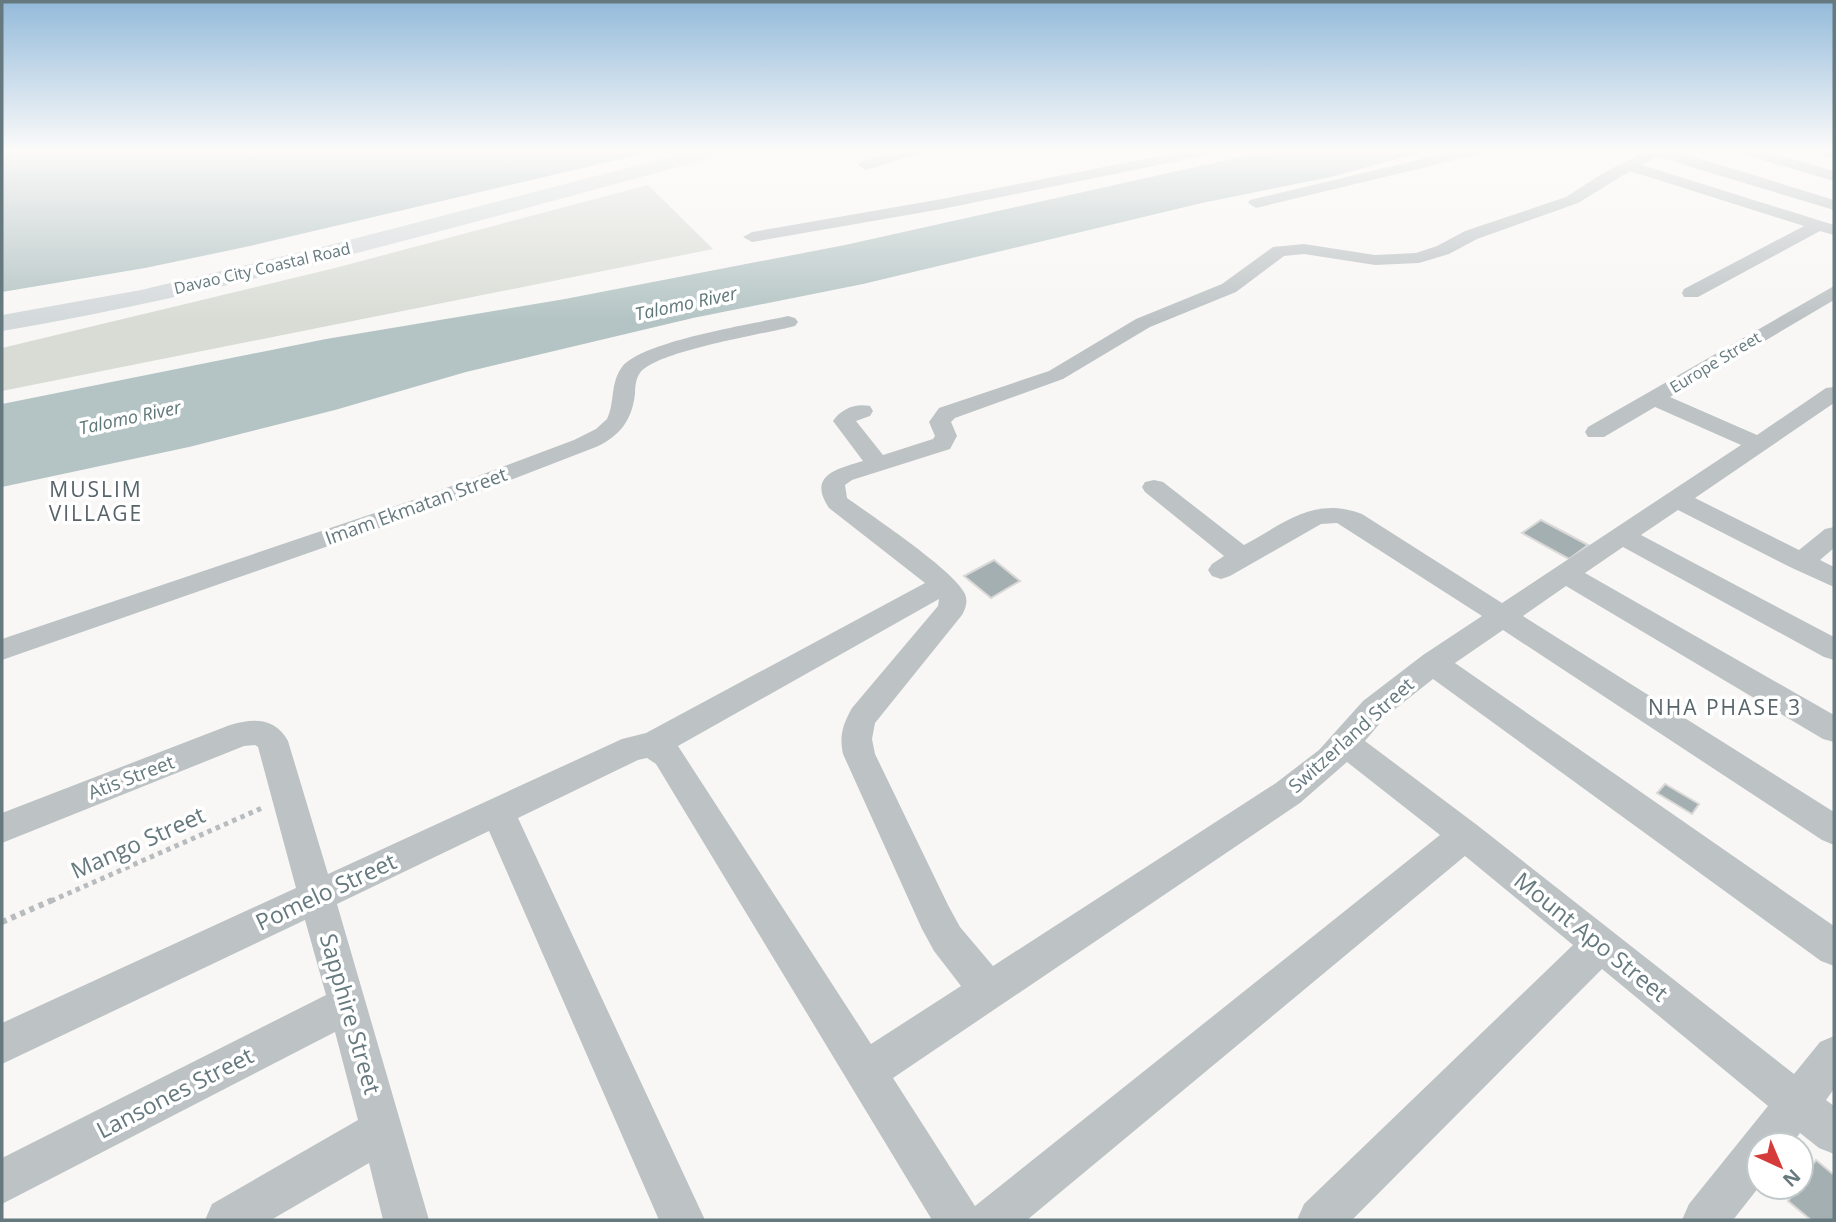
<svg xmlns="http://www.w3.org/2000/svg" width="1836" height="1222" viewBox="0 0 1836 1222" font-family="'Open Sans',sans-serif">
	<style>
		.green { fill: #d9dcd5 }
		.water { fill: #b4c4c4 }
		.building { fill: #a4afb2; stroke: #dad9d8; stroke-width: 2 }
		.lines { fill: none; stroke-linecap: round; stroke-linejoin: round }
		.path-far1 { stroke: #b8bcbe; stroke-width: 5; stroke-dasharray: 4.5 4.5; stroke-linecap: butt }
		.path { stroke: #b8bcbe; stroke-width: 6; stroke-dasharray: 5 5; stroke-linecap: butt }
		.minor { fill: #bdc3c5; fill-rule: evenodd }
		.major { fill: #d4d9db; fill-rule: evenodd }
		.labels { text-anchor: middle; stroke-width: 7; stroke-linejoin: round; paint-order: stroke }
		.far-street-label { font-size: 16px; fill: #65797e; stroke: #fff }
		.far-water-label { font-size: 18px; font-style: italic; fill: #607778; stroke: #fff }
		.street-label { font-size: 19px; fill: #65797e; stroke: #fff }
		.neighbourhood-label { font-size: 21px; letter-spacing: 2px; fill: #57656a; stroke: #fff }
		.near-street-label { font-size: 23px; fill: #65797e; stroke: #fff }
	</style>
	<rect width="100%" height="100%" fill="#f8f7f5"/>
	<polygon class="green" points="648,185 713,249 2,391 2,348 335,268"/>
	<g class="water">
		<polygon points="2,149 663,149 250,246 145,268 2,292"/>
		<polygon points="1277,149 1432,149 1335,176 1202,203 863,284 693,318 466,372 335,410 189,447 2,487 2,404 326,339 565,299 845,245"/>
	</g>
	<g class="building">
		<polygon points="1541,520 1588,545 1569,559 1522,533"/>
		<polygon points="994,560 1020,581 991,598 964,576"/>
		<polygon points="1665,784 1699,804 1692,814 1657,793"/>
		<polygon points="1816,1160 1834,1175 1834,1220 1811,1220 1788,1201 1798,1187 1801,1187 1801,1182"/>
	</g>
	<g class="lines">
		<polyline class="path-far1" points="51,901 262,808"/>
		<polyline class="path" points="2,922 55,899"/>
		<g class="minor">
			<polygon points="903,149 926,149 924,152 866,170 858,165 861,162"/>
			<polygon points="1195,149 1224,149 1217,153 942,209 752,242 743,237 752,232 942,199"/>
			<polygon points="1464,149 1490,149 1488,152 1256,208 1248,203 1250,200"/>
			<path d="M1642,149H1669L1834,200V210L1658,157L1642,165L1834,225V235L1820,231L1698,297H1684L1682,293L1684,289L1804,226L1630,171L1578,203L1477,239L1449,254L1419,263L1375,265L1304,254L1284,256L1236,292L1150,327L1063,379L955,418L951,422L957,436L950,449L852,480L845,485L847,498C872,516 955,571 965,594C968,601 966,608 962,615L875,723L872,739L875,754L948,905L960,927L993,966L1276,783L1319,750L1363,701L1423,655L1482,616L1337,523L1321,524L1230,576L1221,579L1212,576L1208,570L1212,564L1224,556L1145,492L1142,487L1145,482L1154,480L1163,482L1244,545C1285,523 1314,496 1362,514L1502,603L1741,445L1655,407L1604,437H1588L1585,432L1588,427L1834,286V300L1670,397L1757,435L1826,388L1834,387V403L1695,498L1799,550L1825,529L1834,527V548L1820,560L1834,567V587L1792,568L1678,510L1641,535L1834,637V660L1824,657L1623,547L1585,573L1834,715V742L1823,739L1566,586L1523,616L1834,812V845L1822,840L1503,630L1455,663L1834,926V966L1821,961L1433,679L1385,717L1365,741L1477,825L1794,1074L1820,1042L1834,1036V1089L1826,1100L1834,1106V1154L1819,1148L1800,1133L1791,1145H1759V1187L1733,1220H1682L1689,1204L1768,1106L1602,969L1352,1220H1297L1304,1204L1573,945L1465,856L1027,1220H932L656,764L647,758L638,760L518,818L705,1220H659L489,831L337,904L429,1220H383L369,1163L271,1220H205L212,1204L358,1120L335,1032L2,1204V1158L326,995L305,920L2,1064V1023L296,888L258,747L255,745L244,746L2,843V813L230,725C253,718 275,717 288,741L328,874L622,739L646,733L925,583L829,508C807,475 837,469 863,461L833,421C841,409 855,403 870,406L873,411L870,416L856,421L883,455L933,439L935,436L929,422L939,408L1049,371L1136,319L1222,284L1273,247L1304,244L1375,255L1416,253L1437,246L1465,231L1566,197L1600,175L1644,152ZM939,599L938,606L852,708C843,724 839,735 843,754L922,929L934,951L961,986L871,1044L678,746ZM1347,762L1440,835L975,1206L893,1078L1300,803Z"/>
			<polygon points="1733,149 1756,149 1834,171 1834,181 1735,152"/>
			<polygon points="1808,149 1834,150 1834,158 1810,152"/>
			<path d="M788,316L795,318L798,322L795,326C765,334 656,351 640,373C636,378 635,387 635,394C632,420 620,436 596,447L443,506L2,660V639L425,496L574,440L596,429L607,419C615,403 610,383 622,367C642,341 753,324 788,316Z"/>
		</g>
		<path class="major" d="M700,149H732L730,153C489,217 248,289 2,331V315L141,290L326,246Z"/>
	</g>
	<linearGradient id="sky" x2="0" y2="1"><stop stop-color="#93bada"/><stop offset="0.47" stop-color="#fcfbfa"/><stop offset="1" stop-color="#fcfbfa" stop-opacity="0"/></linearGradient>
	<rect width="1836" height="320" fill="url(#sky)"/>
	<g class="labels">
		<g class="far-street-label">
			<text transform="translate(262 268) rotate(-13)" y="6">Davao City Coastal Road</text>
			<text transform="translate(1715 362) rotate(-31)" y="6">Europe Street</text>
		</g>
		<g class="far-water-label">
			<text transform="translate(686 304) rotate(-12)" y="6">Talomo River</text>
			<text transform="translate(130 418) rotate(-12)" y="6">Talomo River</text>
		</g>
		<g class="street-label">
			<text transform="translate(416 506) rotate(-20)" y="7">Imam Ekmatan Street</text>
			<text transform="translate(1351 735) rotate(-42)" y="7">Switzerland Street</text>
			<text transform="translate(131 777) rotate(-21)" y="7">Atis Street</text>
		</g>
		<g class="neighbourhood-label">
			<text x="96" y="497">MUSLIM<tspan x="96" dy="24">VILLAGE</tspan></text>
			<text x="1725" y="715">NHA PHASE 3</text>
		</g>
		<g class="near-street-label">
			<text transform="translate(138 843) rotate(-24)" y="8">Mango Street</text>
			<text transform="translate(326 892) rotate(-25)" y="8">Pomelo Street</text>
			<text transform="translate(1591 937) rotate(39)" y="8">Mount Apo Street</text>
			<text transform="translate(350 1014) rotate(74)" y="8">Sapphire Street</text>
			<text transform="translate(175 1093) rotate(-27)" y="8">Lansones Street</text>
		</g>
	</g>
	<rect width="1836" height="1222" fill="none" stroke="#65797e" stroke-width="7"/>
	<g transform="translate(1780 1166) rotate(136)"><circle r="33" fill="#ffffff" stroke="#c1c9cb" stroke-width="2"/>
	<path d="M0-5L12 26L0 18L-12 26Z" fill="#d53b38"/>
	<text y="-10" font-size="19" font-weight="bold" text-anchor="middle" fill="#65797e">N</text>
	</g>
</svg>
